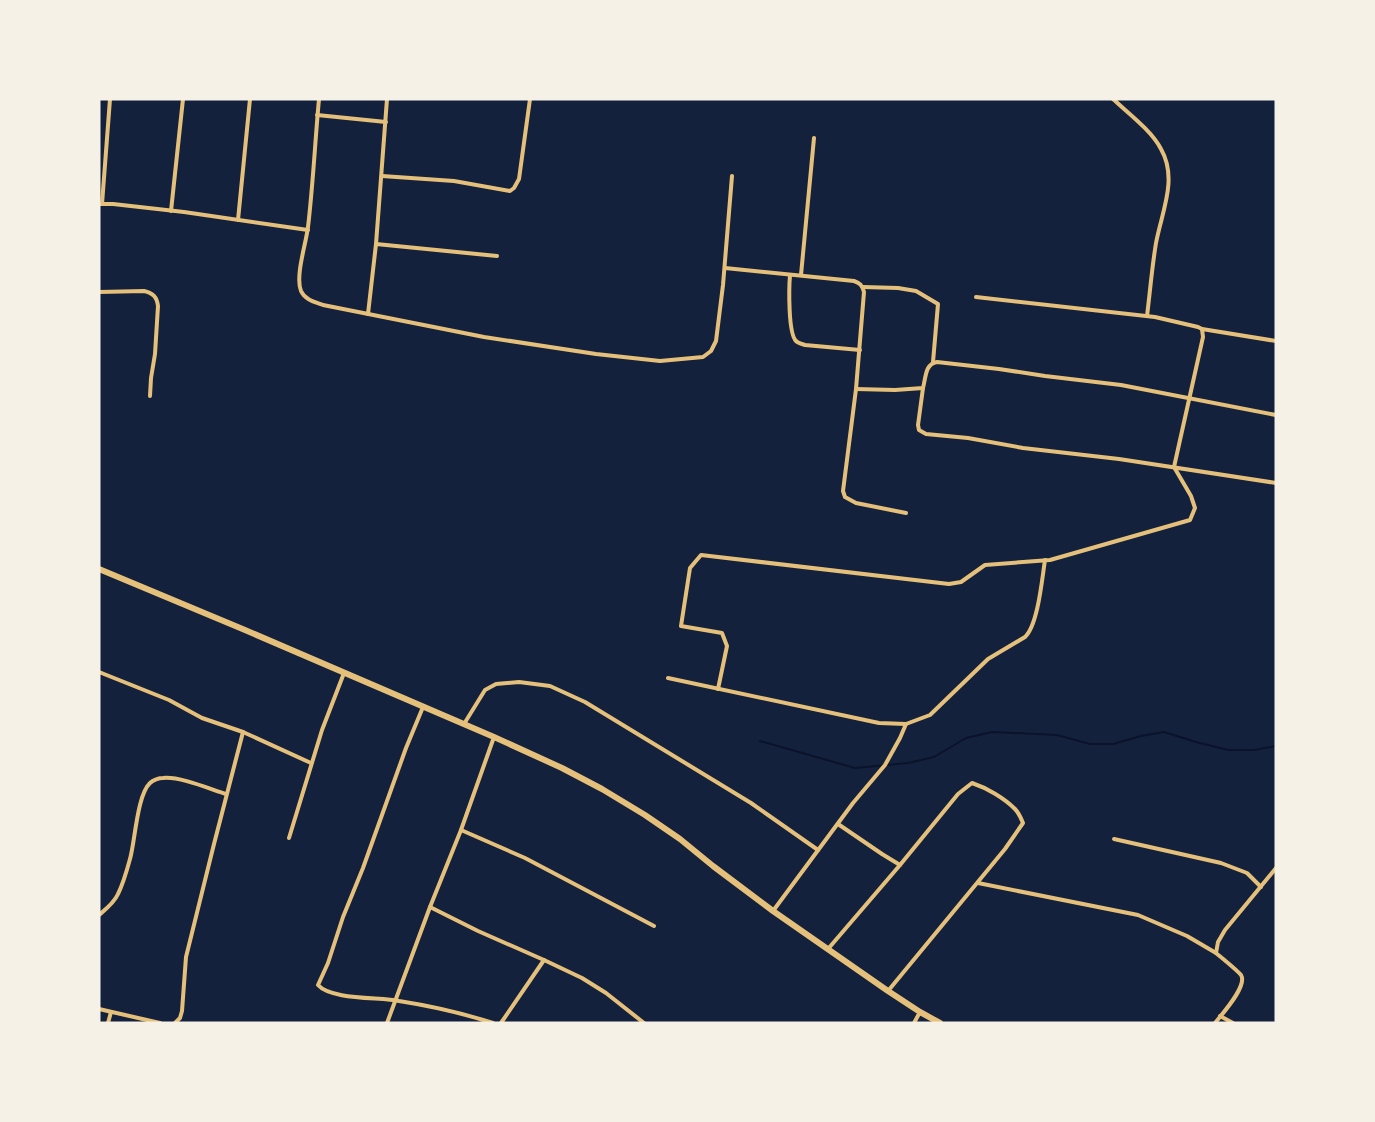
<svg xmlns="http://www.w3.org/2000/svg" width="1375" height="1122" viewBox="0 0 1375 1122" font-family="'Space Grotesk',sans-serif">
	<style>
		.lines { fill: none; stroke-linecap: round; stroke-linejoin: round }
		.stream { stroke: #0b132b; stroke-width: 2 }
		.minor { stroke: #e5c07b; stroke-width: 4 }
		.primary { stroke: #e5c07b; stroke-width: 6 }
	</style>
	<rect width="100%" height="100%" fill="#14213d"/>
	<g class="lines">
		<polyline class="stream" points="760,741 855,768 908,763 934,757 966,738 992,732 1057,735 1090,744 1113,744 1141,736 1164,732 1196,742 1228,750 1254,750 1276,746"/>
		<g class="minor">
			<path d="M319,99C315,142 313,185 308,227C306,244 295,276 301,291C305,300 315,302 323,305L484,337L596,354L660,361L703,357L711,351L716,341L723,285L732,176"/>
			<path d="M1113,99C1128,113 1152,131 1161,149C1178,179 1162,211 1156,243C1152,267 1150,292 1147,316"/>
			<polyline points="317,115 386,122"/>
			<polyline points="382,176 454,181 510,191 514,188 519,179 530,99"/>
			<polyline points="99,204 113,204 184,212 308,230"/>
			<polyline points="102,204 110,99"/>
			<polyline points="171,211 183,99"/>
			<polyline points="238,220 250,99"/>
			<polyline points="376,244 497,256"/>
			<path d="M725,268L854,281C860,283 862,285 864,292L856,389L843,491L845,497L856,503L906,513"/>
			<path d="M790,275C789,287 788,333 796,341C798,343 802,344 805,345L860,350"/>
			<polyline points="801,275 814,138"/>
			<polyline points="863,287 898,288 916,291 938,304 933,362"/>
			<path d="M99,292L144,291C153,293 157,297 158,306L155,354L151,378L150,396"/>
			<polyline points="368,314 376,244 387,99"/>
			<polyline points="1202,329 1276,341"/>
			<polyline points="923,388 918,425 919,430 926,434 968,438 1023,448 1119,459 1276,483"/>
			<path d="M856,389L895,390L923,388C926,377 925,364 937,362L999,369L1045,376L1121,385L1276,415"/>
			<polyline points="99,672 169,700 202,718 243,732 311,763"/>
			<path d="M668,678L879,723L906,724L930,715L988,659L1025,637C1038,625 1042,579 1045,560"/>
			<polyline points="718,689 727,646 722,633 681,626 690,568 701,555 949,584 961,582 985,565 1050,560 1190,520 1195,508 1191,496 1174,467 1203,337 1202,329 1198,327 1155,317 976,297"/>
			<path d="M423,707L406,748L363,868L343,917L328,963L318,985C331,1000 380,997 399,1001C431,1006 462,1013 493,1023"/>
			<polyline points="464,724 485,690 496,684 519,682 550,686 585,702 751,803 818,850"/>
			<polyline points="838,824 882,854 900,865"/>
			<polyline points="461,830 525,858 654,926"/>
			<polyline points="289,838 322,730 344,673"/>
			<polyline points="1114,839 1221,863 1247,873 1261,887"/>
			<polyline points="978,883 1138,915 1187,936 1216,953"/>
			<polyline points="430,907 478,931 544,960 582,978 606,993 644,1023"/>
			<polyline points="773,911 853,803 885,765 900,738 906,724"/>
			<path d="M99,915C106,909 114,903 118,894C123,884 127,870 130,859C135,842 137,795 150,783C153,780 159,778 163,778C179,776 210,789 226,794"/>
			<path d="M828,949L900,865L958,794L972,783C987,788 1004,798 1015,809C1019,813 1021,818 1023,823L1005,849L888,991"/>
			<polyline points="99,1009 160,1023"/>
			<polyline points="1220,1016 1233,1023"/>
			<polyline points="108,1023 111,1012"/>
			<polyline points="175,1023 180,1018 182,1011 186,957 214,844 243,732"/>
			<polyline points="387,1023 430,907 461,830 494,737"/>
			<polyline points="501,1023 544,960"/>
			<polyline points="914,1023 920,1012"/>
			<path d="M1215,1023C1222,1014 1248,986 1241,975C1237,970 1222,958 1216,953L1218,942L1225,930L1276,868"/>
		</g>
		<polyline class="primary" points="99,569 245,630 494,737 562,768 602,789 645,815 680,839 713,866 773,911 888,991 920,1012 940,1023"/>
	</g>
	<rect width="1375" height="1122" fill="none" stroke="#f6f1e7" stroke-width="201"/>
</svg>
